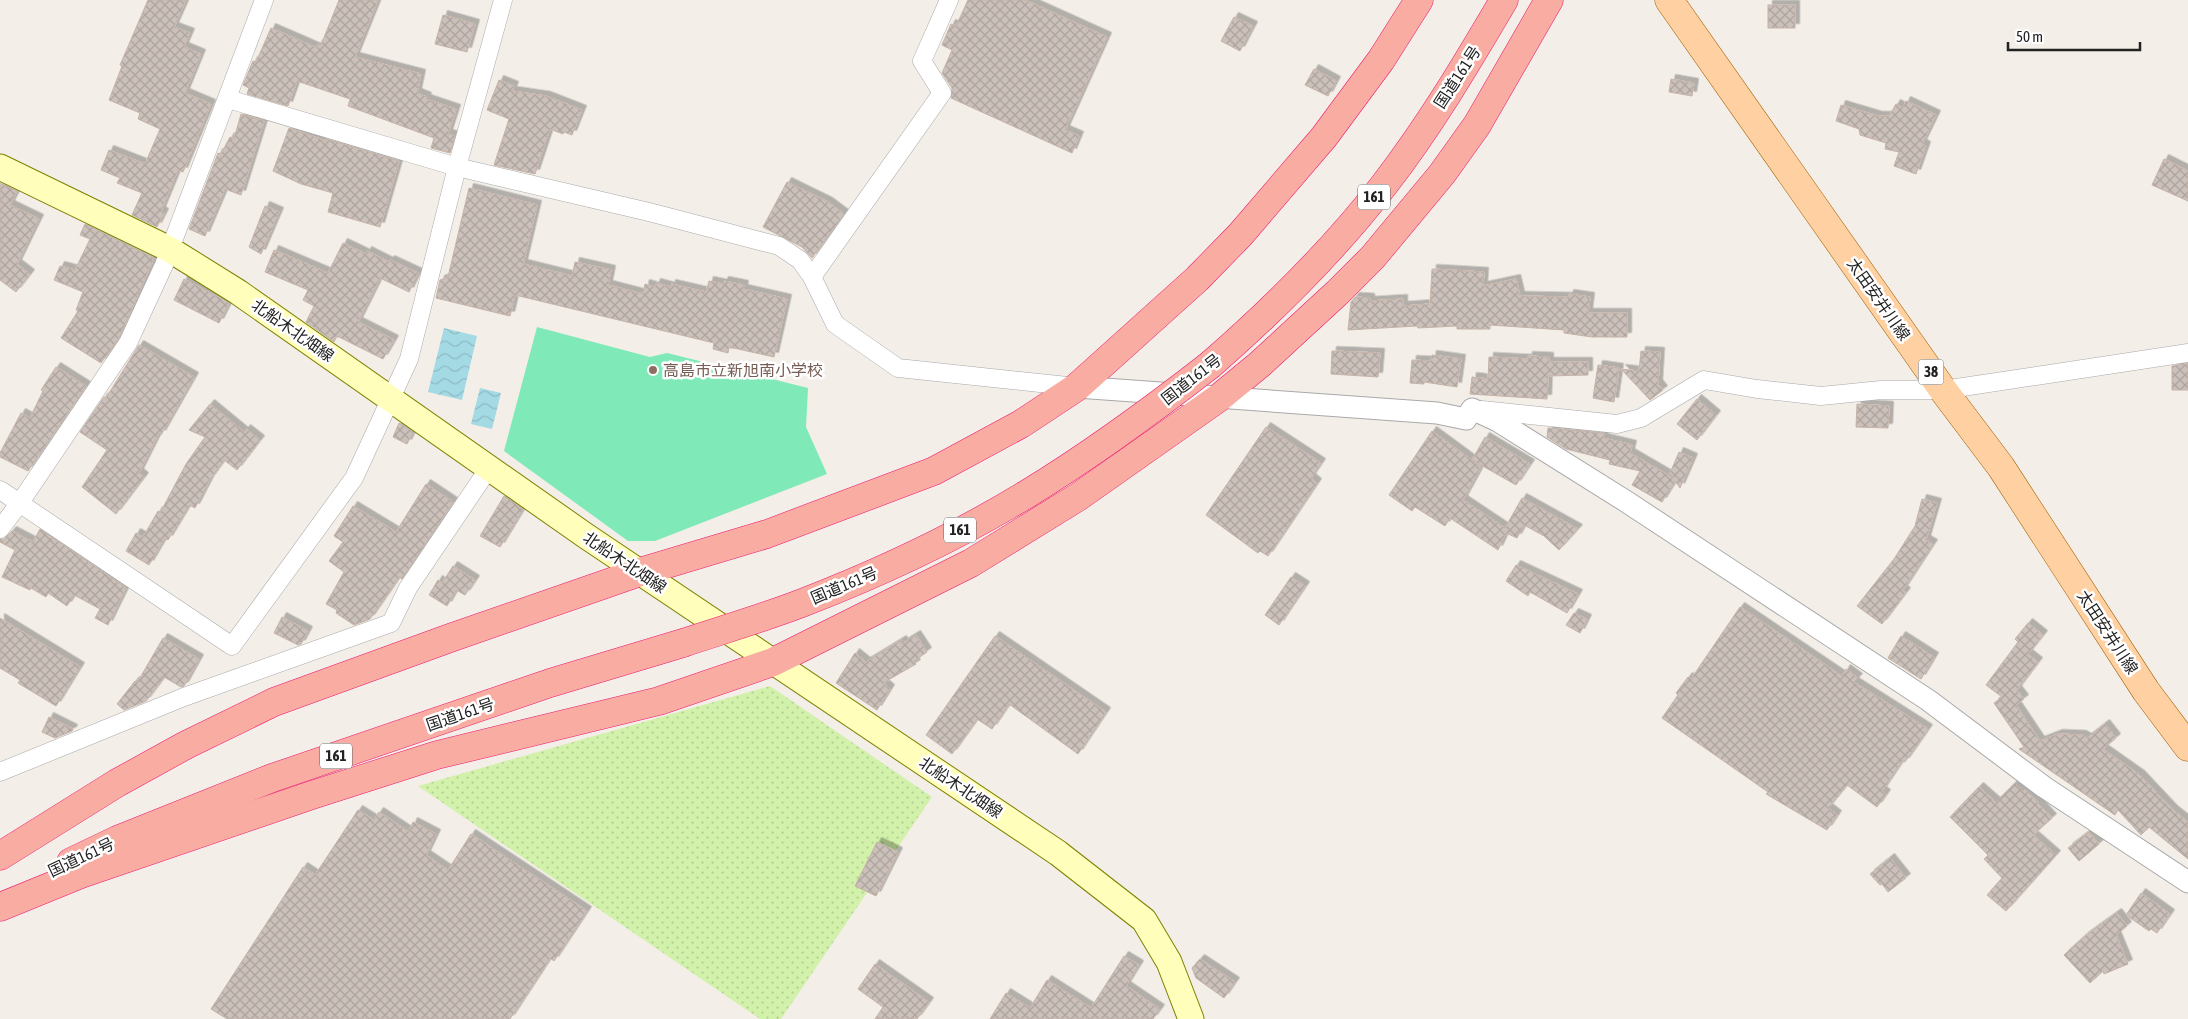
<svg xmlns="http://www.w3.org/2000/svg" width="2188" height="1019" viewBox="0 0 2188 1019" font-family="'Asap Condensed','Noto Sans JP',sans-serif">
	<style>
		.grass { fill: url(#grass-dots) }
		.pitch { fill: #7fe9b8 }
		.water { fill: url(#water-waves) }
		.building { fill: url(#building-cross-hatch); stroke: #c6b3a8; filter: url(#shadow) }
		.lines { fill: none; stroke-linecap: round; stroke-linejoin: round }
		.minor-casing { stroke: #a9a9a9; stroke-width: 19 }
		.tertiary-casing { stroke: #a9a9a9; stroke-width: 23 }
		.secondary-casing { stroke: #7d8200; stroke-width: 27 }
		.primary-casing { stroke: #a05f00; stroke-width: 29 }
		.trunk-casing { stroke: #ee1870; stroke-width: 29 }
		.minor { stroke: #fff; stroke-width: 18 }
		.tertiary { stroke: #fff; stroke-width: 21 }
		.secondary { stroke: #fffeba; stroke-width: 25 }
		.primary { stroke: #ffd0a1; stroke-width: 28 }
		.trunk { stroke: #f8aca2; stroke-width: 28 }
		.trunk-bridge-casing { stroke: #ee1870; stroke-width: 29; stroke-linecap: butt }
		.trunk-bridge { stroke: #f8aca2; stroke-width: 28 }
		.education-dot { fill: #8d6e63; stroke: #fff; stroke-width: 2 }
		.labels { text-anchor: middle; stroke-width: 5; stroke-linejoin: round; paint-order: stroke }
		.shield { fill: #fff; stroke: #646464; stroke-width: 1 }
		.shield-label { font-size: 15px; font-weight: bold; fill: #222 }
		.street-label { font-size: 16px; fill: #222; stroke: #fff }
		.education-label { font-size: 16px; fill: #785e54; stroke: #fff; text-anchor: start }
	</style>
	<defs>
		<pattern id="grass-dots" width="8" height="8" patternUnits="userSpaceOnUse" patternTransform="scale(1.25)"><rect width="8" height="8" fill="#d2f1aa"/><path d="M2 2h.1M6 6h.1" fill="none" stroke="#b4ce92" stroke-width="1.8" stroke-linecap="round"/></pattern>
		<pattern id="water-waves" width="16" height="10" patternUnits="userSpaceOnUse" patternTransform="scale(1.25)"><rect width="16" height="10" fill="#a4dae4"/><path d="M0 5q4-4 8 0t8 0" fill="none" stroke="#8dbbc3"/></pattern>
		<pattern id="building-cross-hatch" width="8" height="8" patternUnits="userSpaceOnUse" patternTransform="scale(1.25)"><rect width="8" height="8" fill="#cbc0ba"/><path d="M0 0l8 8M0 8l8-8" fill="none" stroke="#aea5a0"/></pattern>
		<filter id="shadow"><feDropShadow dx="4.5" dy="-4.5" stdDeviation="0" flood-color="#0004"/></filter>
	</defs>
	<rect width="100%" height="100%" fill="#f3eee8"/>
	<polygon class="grass" points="770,686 932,797 781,1019 760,1019 418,786"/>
	<polygon class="pitch" points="537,327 650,357 667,353 808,388 806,427 827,474 655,541 628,541 504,451"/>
	<g class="water">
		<polygon points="444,328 477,336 462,400 428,392"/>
		<polygon points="480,388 501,393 492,429 471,424"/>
	</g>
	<g class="building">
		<polygon points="148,0 186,0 174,27 190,33 184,47 201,54 185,93 211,104 183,172 178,170 161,211 164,213 157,227 132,215 142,193 117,183 120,178 101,170 109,150 145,164 160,129 138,119 140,113 109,100 122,66 120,65"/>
		<polygon points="339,0 378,0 355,57 421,74 417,93 427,97 426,99 456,109 448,134 455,136 450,153 431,148 434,138 348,106 350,99 297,81 288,106 247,94 249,88 243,85 253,61 256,62 271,28 317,48 318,44 321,45"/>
		<polygon points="968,0 1025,0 1107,37 1065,130 1079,136 1072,153 951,98 952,88 942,73 952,50 942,45 951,24 956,26"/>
		<rect x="1768" y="5" width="27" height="23"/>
		<polygon points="443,15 475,24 467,52 435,44"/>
		<polygon points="1234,17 1253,26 1240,51 1221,41"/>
		<polygon points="1314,69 1336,81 1328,96 1305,85"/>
		<polygon points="1671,79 1694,83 1692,96 1669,92"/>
		<polygon points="499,80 514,86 512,91 546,96 582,110 572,135 564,132 563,134 550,129 535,174 494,165 509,119 487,110"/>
		<polygon points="1906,101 1936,115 1922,144 1926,146 1916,174 1894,166 1899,152 1885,149 1886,143 1860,135 1859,129 1836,121 1841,105 1878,116 1889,116 1896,104 1903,108"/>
		<polygon points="241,114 264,121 241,195 225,189 205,236 189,229 218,153 221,154 230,137 234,139"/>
		<polygon points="289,128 326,141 326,139 399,161 380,227 328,212 333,193 301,184 273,171"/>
		<polygon points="2164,159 2188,171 2188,201 2152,185"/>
		<polygon points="787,182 828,202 844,214 812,258 802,247 763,227"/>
		<polygon points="0,183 17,191 10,205 39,219 17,264 30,274 16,292 0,280"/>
		<polygon points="469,188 537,205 523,264 572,276 575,262 611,270 608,285 643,294 645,284 655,287 656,283 671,287 671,284 706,292 709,281 723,284 724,281 744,285 743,289 787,299 774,357 729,347 728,353 713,349 714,343 515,295 510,316 436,298 440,280 448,277"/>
		<polygon points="265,206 279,212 261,254 249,247"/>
		<polygon points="85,224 154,258 119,338 101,363 61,338 78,311 76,310 83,292 54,280 60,266 75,270 90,239 80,235"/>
		<polygon points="343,243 366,254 367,251 389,262 390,260 418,273 409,292 380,278 358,322 394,340 383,359 337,336 334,342 306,322 314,306 303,300 308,290 265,272 274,250 328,273"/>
		<polygon points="1432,269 1484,272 1483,286 1516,279 1520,296 1569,297 1569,294 1590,297 1588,313 1627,313 1627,337 1592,337 1564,333 1564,330 1490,325 1490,329 1457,329 1457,326 1418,328 1417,326 1348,330 1351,302 1355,297 1370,298 1370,301 1403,299 1403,306 1430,304"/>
		<polygon points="184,279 229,303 219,323 174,300"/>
		<polygon points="139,345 194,377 161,435 159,433 139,473 144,477 116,514 82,487 107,450 80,432 104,397 106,398"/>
		<polygon points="1332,351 1380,353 1378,377 1331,374"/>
		<polygon points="1641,351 1660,352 1658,384 1663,390 1650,400 1621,369 1639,371"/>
		<polygon points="1432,355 1461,359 1457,387 1424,382 1424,384 1410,383 1412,360 1431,361"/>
		<polygon points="1528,356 1549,357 1549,362 1588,362 1588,375 1548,376 1547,399 1470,394 1472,377 1488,379 1489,357 1528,359"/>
		<polygon points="2188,364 2188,390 2172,390 2172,366"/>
		<polygon points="1598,365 1619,368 1614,402 1593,398"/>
		<polygon points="56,367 86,386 28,471 0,457 0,453 21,413 30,418 43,391 41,390"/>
		<polygon points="1697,399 1716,415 1697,440 1677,424"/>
		<polygon points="210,404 244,432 246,429 260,440 237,470 224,460 209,481 195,508 189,505 168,540 165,538 149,565 126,551 136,533 143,537 158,511 160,513 186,464 205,437 189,430"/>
		<polygon points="1857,404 1889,406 1888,428 1856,427"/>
		<polygon points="399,423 413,432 407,444 393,437"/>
		<polygon points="1266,427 1321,463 1311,478 1317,483 1268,556 1260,551 1258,553 1206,515"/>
		<polygon points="1548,428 1604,433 1603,438 1632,445 1630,453 1673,478 1670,473 1679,452 1693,458 1680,488 1675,481 1662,502 1632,485 1640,471 1609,464 1610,460 1566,449 1547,437"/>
		<polygon points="1432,431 1481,467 1463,500 1505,528 1522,498 1578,529 1559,550 1544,536 1524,525 1517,538 1506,533 1498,550 1450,518 1445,526 1415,507 1412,511 1389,495"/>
		<polygon points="1485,437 1530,464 1516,485 1472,460"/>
		<polygon points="426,484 453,502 402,579 399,577 370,619 354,625 336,613 337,610 326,604 344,572 329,561 343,542 334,536 353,506 396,532"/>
		<polygon points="504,496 523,509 500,547 480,536"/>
		<polygon points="1922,499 1937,503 1926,540 1933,544 1903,590 1906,592 1882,624 1857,606 1894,559 1915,526"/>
		<polygon points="40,529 126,588 108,625 95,618 100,609 74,595 67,606 48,593 46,597 31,588 30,590 2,577 15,550 0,542 0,539 5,539 12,531 33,542"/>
		<polygon points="1516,565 1578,594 1567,613 1530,592 1528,596 1506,581"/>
		<polygon points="453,566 475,580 465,595 456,590 447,606 429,595 438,580 442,583"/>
		<polygon points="1291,577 1305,586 1279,625 1265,615"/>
		<polygon points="1740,607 1842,676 1846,669 1858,678 1854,682 1928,729 1905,762 1902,761 1882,791 1886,794 1877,807 1847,785 1828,808 1837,815 1827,830 1766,794 1768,792 1662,718 1678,695 1676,693 1688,677 1691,679"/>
		<polygon points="1574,613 1587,619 1580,633 1566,625"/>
		<polygon points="282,617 308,631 301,644 298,645 274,633"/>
		<polygon points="0,618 80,667 56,706 18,683 20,680 0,668"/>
		<polygon points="2028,623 2043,635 2028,654 2038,662 2017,690 2024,699 2016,705 2040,741 2058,734 2082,735 2087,738 2105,724 2116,738 2103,749 2140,775 2173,810 2188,822 2188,859 2149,827 2141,835 2118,810 2115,815 2019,749 2024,747 1994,703 2002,697 1986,685 2018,642 2015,639"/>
		<polygon points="916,635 927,652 914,661 916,664 883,683 890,689 877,710 836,683 855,653 866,662 902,640 903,643"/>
		<polygon points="995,636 1106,712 1078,754 1009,704 992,729 977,719 952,754 926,735"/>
		<polygon points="1901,636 1934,657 1921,679 1888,658"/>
		<polygon points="163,638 199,659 184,686 181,687 164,677 146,701 124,710 117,704 135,681 137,683"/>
		<polygon points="49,717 73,729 72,731 55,738 42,732"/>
		<polygon points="2015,783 2023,791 2025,789 2052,818 2033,835 2056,855 2006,911 1987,895 2002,878 1984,859 1988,855 1950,817 1979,787 1996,802"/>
		<polygon points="358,810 374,820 379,812 409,832 413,822 436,834 426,855 448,870 471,834 587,911 554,961 550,958 510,1019 227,1019 211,1009 303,867 315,875"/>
		<polygon points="2089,832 2099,844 2079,861 2068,848"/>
		<polygon points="877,842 898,852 876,896 855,886"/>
		<polygon points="1890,858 1906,878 1888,892 1882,884 1880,885 1870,874"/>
		<polygon points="2141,893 2170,914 2157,933 2151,929 2149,931 2126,915"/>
		<polygon points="2117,913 2127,926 2116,935 2128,964 2104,974 2103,971 2090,983 2064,955 2085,936"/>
		<polygon points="1124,956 1139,965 1126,986 1160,1009 1153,1019 990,1019 1006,993 1030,1008 1047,980 1091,1008"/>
		<polygon points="1200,959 1235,982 1224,998 1196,978 1192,968"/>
		<polygon points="875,964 929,1002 917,1019 875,1019 883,1007 858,989"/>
	</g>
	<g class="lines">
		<defs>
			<g id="minor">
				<polyline points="228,99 457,167 649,212 779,246 800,260 812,277 835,324 898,368 1077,387"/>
				<polyline points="812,277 942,93 922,61 949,0"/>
				<polyline points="1482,410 1617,424 1641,418 1704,380 1757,389 1821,396 1881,390 1943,390 2188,353"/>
				<polyline points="0,490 232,646 354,478 409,359 457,167 503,0"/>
				<polyline points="0,529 19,504 128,343 164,265 264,0"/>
				<polyline points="0,772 184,697 391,623 408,588 489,468"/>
			</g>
			<polyline id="tertiary" points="1077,387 1437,413 1466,419 1472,409 1498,421 1627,502 1928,700 2044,787 2188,882"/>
			<polyline id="secondary" points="0,167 169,249 238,292 586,536 1058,853 1144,920 1169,962 1191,1019"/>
			<polyline id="primary" points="1669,0 1943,390 2001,467 2146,691 2188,747"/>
			<g id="trunk">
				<path d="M1210,365C1273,310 1333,251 1384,185C1429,127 1467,63 1504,0"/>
				<polyline points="0,856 117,783 186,745 274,702 450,638 640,572 767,534 934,471 1021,424 1077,387 1197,279 1240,235 1324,137 1381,60 1419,0"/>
				<polyline points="71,862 117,840 272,778 550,683 683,643"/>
				<polyline points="0,907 81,874 312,795 437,755 659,701 773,662 971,563 1078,497 1220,397 1260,364 1337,293 1373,257 1442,174 1477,125 1549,0"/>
			</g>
		</defs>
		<use href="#minor" class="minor-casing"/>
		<use href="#tertiary" class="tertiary-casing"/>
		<use href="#secondary" class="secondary-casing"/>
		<use href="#primary" class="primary-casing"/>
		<use href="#trunk" class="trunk-casing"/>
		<use href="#minor" class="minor"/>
		<use href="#tertiary" class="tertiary"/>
		<use href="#secondary" class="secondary"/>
		<use href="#primary" class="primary"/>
		<use href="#trunk" class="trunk"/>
		<defs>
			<path id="trunk-bridge" d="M683,643C722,630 763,618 802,603C877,574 958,536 1027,494C1091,455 1151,411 1210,365"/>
		</defs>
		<use href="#trunk-bridge" class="trunk-bridge-casing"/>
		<use href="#trunk-bridge" class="trunk-bridge"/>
	</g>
	<circle class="education-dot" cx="653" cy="370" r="5"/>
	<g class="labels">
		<g class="shield">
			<rect x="1358" y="184.5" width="32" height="25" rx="4"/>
			<rect x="1918.5" y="359.5" width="25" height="25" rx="4"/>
			<rect x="944" y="517.5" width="32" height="25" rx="4"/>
			<rect x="320" y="743.5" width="32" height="25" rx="4"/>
		</g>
		<g class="shield-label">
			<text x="1374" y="202">161</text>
			<text x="1931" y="377">38</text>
			<text x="960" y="535">161</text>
			<text x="336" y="761">161</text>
		</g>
		<g class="street-label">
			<text transform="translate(1457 77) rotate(-57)" y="6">国道161号</text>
			<text transform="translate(1879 299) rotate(55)" y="6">太田安井川線</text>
			<text transform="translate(293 330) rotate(35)" y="6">北船木北畑線</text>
			<text transform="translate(1191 379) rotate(-38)" y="6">国道161号</text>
			<text transform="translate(625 562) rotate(34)" y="6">北船木北畑線</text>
			<text transform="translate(844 585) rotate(-23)" y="6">国道161号</text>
			<text transform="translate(2108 632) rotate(57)" y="6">太田安井川線</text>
			<text transform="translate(460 714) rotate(-19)" y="6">国道161号</text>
			<text transform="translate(961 787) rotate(34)" y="6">北船木北畑線</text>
			<text transform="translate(81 857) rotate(-25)" y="6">国道161号</text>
		</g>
		<g class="education-label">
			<text x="663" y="376">高島市立新旭南小学校</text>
		</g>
	</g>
	<path d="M2008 42v8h132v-8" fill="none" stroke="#222222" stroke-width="2.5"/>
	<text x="2016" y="42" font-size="15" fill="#222222" stroke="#ffffff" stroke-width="4" paint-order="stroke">50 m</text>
</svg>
